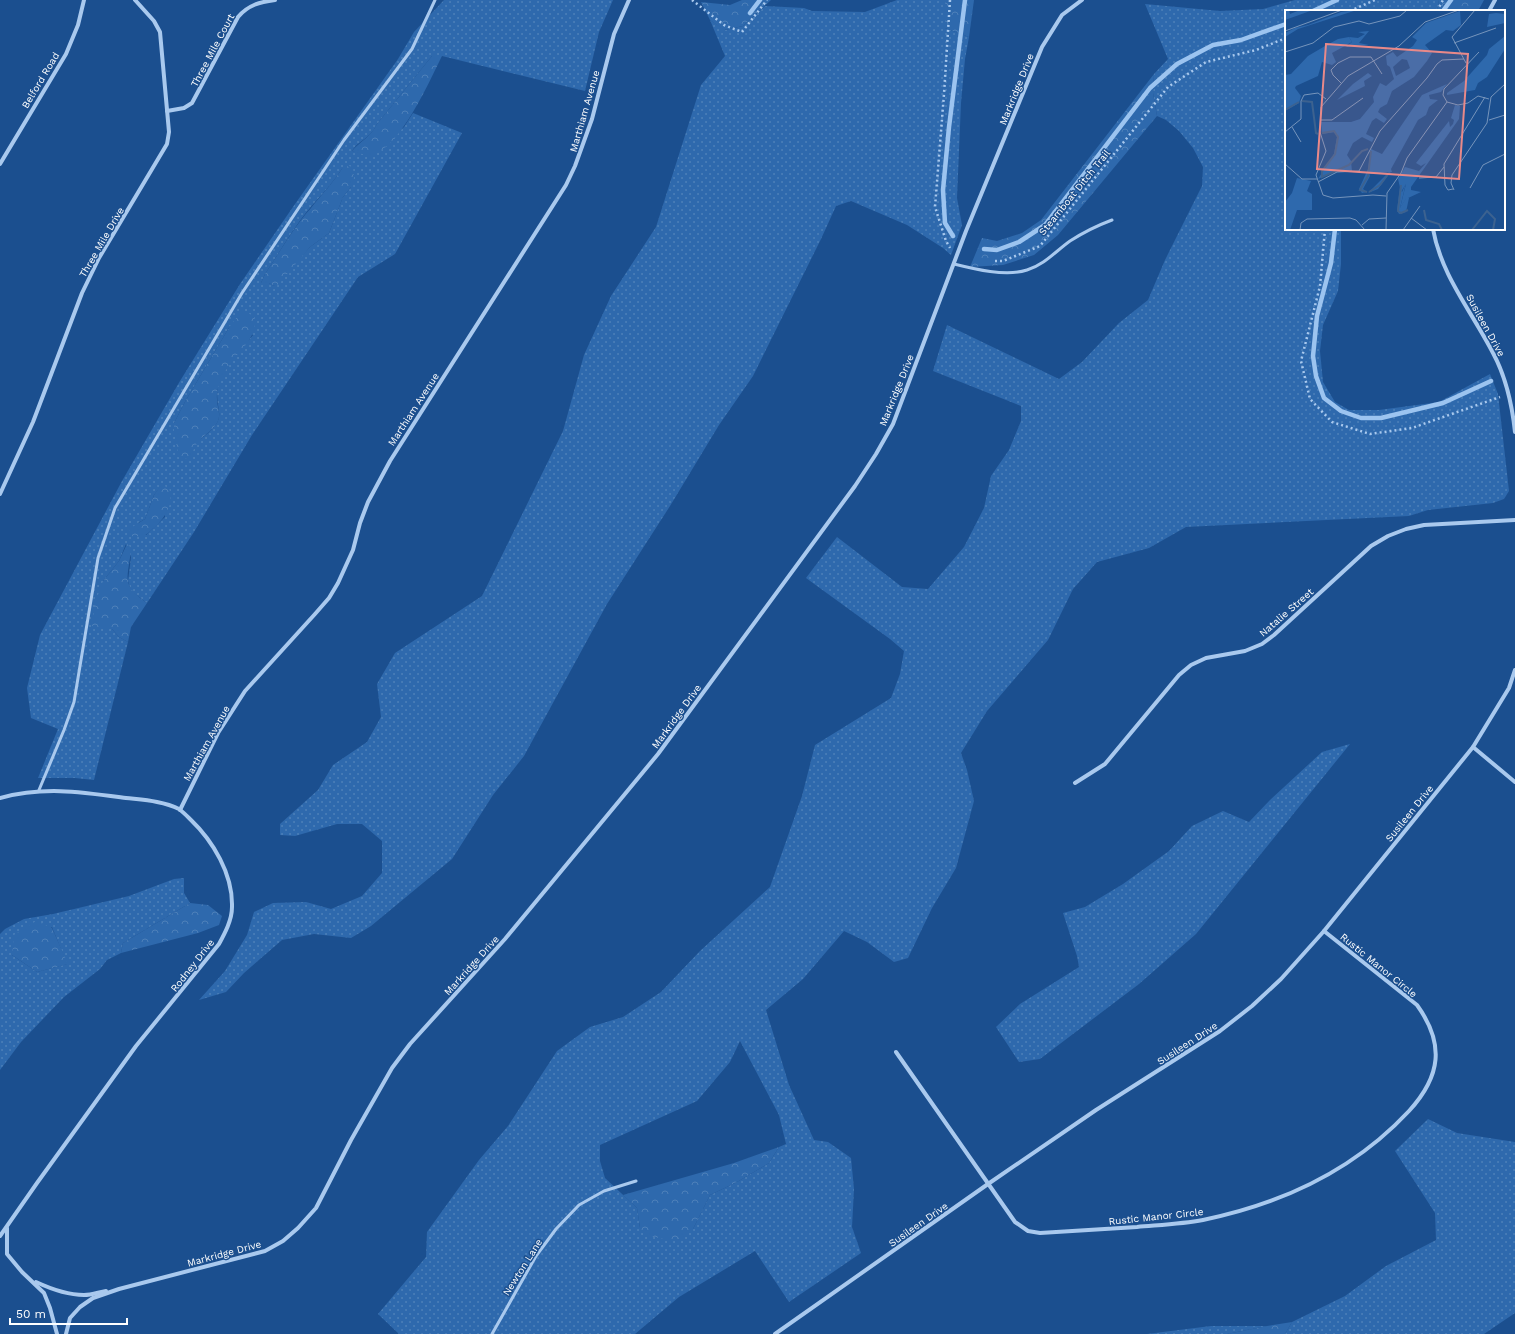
<svg xmlns="http://www.w3.org/2000/svg" width="1515" height="1334" viewBox="0 0 1515 1334" font-family="'Work Sans',sans-serif">
	<style>
		.grass { fill: url(#grass-dots); fill-rule: evenodd }
		.forest { fill: url(#forest-crowns) }
		.lines { fill: none; stroke-linecap: round; stroke-linejoin: round }
		.stream { stroke: #9cc4f0; stroke-width: 4.5 }
		.path { stroke: #a9c9ee; stroke-width: 2.5; stroke-dasharray: 2 3; stroke-linecap: butt }
		.lane { stroke: #a9c9ee; stroke-width: 3 }
		.street { stroke: #a9c9ee; stroke-width: 4 }
		.labels { text-anchor: middle; stroke-width: 3; stroke-linejoin: round; paint-order: stroke }
		.street-label { font-size: 10px; fill: #fff; stroke: #1b4f8f }
		.inset-river { fill: none; stroke: #3c6290; stroke-width: 2 }
		.inset-road { fill: none; stroke: #7695bc; stroke-width: 1 }
		.view { fill: #e88989; fill-opacity: 0.15; stroke: #e88989; stroke-width: 2 }
		.inset-edge { fill: none; stroke: #fff; stroke-width: 2 }
	</style>
	<defs>
		<pattern id="grass-dots" width="8" height="8" patternUnits="userSpaceOnUse"><rect width="8" height="8" fill="#2e69ad"/><path d="M2 2h.1M6 6h.1" fill="none" stroke="#4d80b9" stroke-width="1.8" stroke-linecap="round"/></pattern>
		<pattern id="forest-crowns" width="20" height="18" patternUnits="userSpaceOnUse"><rect width="20" height="18" fill="#2e69ad"/><path d="M2 6a3 3 0 1 1 6 0M12 15a3 3 0 1 1 6 0" fill="none" stroke="#4d80b9"/></pattern>
	</defs>
	<rect width="100%" height="100%" fill="#1b4f8f"/>
	<g class="grass">
		<path d="M444,0H613L599,32L585,91L442,56H432L377,124C371,138 359,140 352,151L371,155L404,127L413,113L462,133L395,254L358,277L252,435L194,532L147,603L131,591L128,581L131,557L126,544L119,561L103,581L104,629H112L119,637L128,642L94,780L75,778H38L58,729L31,718L27,688L40,635L122,481L180,381L240,284L295,204L398,59L414,32ZM343,167L351,187L343,197L329,233L310,247L274,286L269,283H261L265,274C280,252 293,228 310,208C322,194 334,182 343,167ZM230,326L253,335C240,351 223,367 218,387C216,396 218,403 219,412C221,425 207,434 198,441L174,423L186,400ZM161,486L165,517L146,535L138,523L145,519L154,495Z"/>
		<polygon points="897,0 945,0 945,28 969,37 965,59 961,103 957,198 962,225 951,255 943,248 907,225 851,201 836,206 821,239 753,376 719,425 670,506 607,604 524,756 493,795 452,859 371,926 351,938 314,934 282,940 244,973 226,992 199,1000 225,971 247,935 254,912 273,903 306,902 331,909 362,896 382,873 382,841 362,824 337,824 295,836 280,835 280,824 318,790 333,765 367,742 381,717 377,684 395,653 482,596 563,431 584,355 611,296 656,227 701,85 725,56 710,20 725,30 743,26 765,6 804,8 812,11 865,12"/>
		<path d="M1295,0H1439L1437,11H1286V229H1341V264L1338,291L1323,325L1320,351L1323,382L1335,402L1349,410H1379L1439,402L1490,374L1498,394L1509,491L1504,499L1493,503L1428,510L1409,516L1186,527L1149,548L1097,562L1073,589L1048,640L987,711L961,753L967,770L974,801L956,868L932,908L908,958L894,962L867,942L844,931L803,979L766,1010L789,1085L814,1140L828,1142L851,1158L854,1189L852,1227L861,1253L789,1302L755,1251L679,1297L635,1334H399L378,1314L426,1257L427,1232L479,1160L508,1126L557,1051L590,1027L623,1017L661,992L700,951L770,887L802,796L815,745L891,698L900,674L904,651L890,639L806,578L837,537L902,587L928,589L964,547L984,508L991,476L1009,450L1021,421V406L933,371L947,325L1059,379L1082,362L1119,323L1148,300L1165,260L1202,186L1203,167L1193,148L1179,131L1166,120L1157,116L1153,93L1154,74L1168,59L1145,4L1220,11L1263,9ZM740,1041L779,1115L786,1144L779,1147L769,1163L737,1182L710,1195L693,1229L640,1228L637,1208L605,1178L600,1161V1145L697,1101L730,1062Z"/>
		<polygon points="1350,744 1196,934 1139,984 1040,1059 1019,1062 996,1027 1020,1004 1079,967 1077,956 1063,913 1085,907 1123,884 1169,851 1192,826 1223,811 1249,822 1270,800 1322,752"/>
		<path d="M184,878V893L190,903L123,943L121,953L107,960L100,969L64,997L21,1042L0,1070V934L5,929L24,919L53,914L129,896L174,879ZM52,927L67,964L37,972L12,955Z"/>
		<polygon points="1428,1119 1457,1133 1515,1142 1515,1313 1484,1334 1285,1334 1292,1322 1345,1296 1386,1266 1436,1240 1435,1213 1395,1151"/>
		<polygon points="1211,1326 1267,1326 1227,1334 1147,1334"/>
	</g>
	<g class="forest">
		<polygon points="742,0 771,0 743,26 724,30 710,20 701,2 730,5"/>
		<polygon points="945,0 974,0 969,37 945,28"/>
		<polygon points="1439,0 1484,0 1478,11 1437,11"/>
		<path d="M432,56H442C429,82 401,146 373,155C367,156 358,153 352,151C360,141 371,137 377,124Z"/>
		<polygon points="1154,74 1153,93 1157,116 1058,235 1034,255 1003,265 970,267 982,238 997,241 1022,233 1041,220"/>
		<path d="M350,166L353,169L354,178L351,187L343,197L329,233L310,247L279,284L274,286L269,283H261L265,274C280,252 293,228 311,208C322,194 334,182 343,167Z"/>
		<path d="M241,312L250,314L255,318C257,340 236,353 226,370C221,379 216,389 217,399C217,407 221,413 218,421C215,429 205,434 199,441C194,446 193,454 188,459L179,458L174,431V423L186,400L230,326Z"/>
		<path d="M161,485L169,488C174,504 166,516 155,527C152,529 149,533 145,535C140,537 135,536 130,536L129,529L145,519L154,495Z"/>
		<path d="M127,544L131,548C129,577 119,584 147,603L131,627L128,642L119,637L112,629H104L92,626L95,603L103,581L119,561Z"/>
		<polygon points="190,903 208,905 222,916 219,925 198,933 121,953 123,943"/>
		<polygon points="36,921 52,928 68,964 37,972 12,955 14,935"/>
		<polygon points="779,1147 769,1163 737,1182 710,1195 693,1229 673,1241 645,1235 640,1228 637,1208 623,1195 734,1163"/>
		<polygon points="1292,1322 1285,1334 1227,1334 1267,1326"/>
	</g>
	<g class="lines">
		<g class="stream">
			<polyline points="1313,11 1337,0"/>
			<polyline points="1443,11 1451,0"/>
			<polyline points="750,13 760,0"/>
			<polyline points="1335,229 1331,263 1317,316 1313,356 1316,376 1324,398 1341,411 1361,418 1381,418 1443,403 1491,381"/>
			<polyline points="953,236 945,223 943,190 949,127 965,0"/>
			<polyline points="984,249 997,250 1019,242 1045,225 1150,88 1177,64 1213,45 1241,40 1286,24"/>
		</g>
		<g class="path">
			<polyline points="692,0 724,25 742,32 767,0"/>
			<polyline points="950,0 944,94 935,207 946,241 950,248"/>
			<polyline points="1350,11 1375,0"/>
			<polyline points="1437,11 1443,0"/>
			<polyline points="1325,229 1320,286 1301,361 1310,399 1332,422 1370,434 1412,428 1500,397"/>
			<polyline points="995,261 1003,261 1040,246 1168,87 1206,62 1256,50 1286,38"/>
		</g>
		<g class="lane">
			<path d="M954,264C974,269 1006,277 1027,270C1044,265 1056,251 1070,241C1084,232 1096,226 1112,220"/>
			<polyline points="39,790 64,730 74,702 98,558 115,508 242,293 344,140 412,49 435,0"/>
			<polyline points="492,1334 536,1256 556,1229 579,1205 604,1191 636,1181"/>
		</g>
		<g class="street">
			<polyline points="1489,11 1495,0"/>
			<path d="M167,111L184,108L192,103L238,17C248,5 260,2 275,0"/>
			<polyline points="0,164 66,54 78,25 84,0"/>
			<path d="M1433,229C1441,275 1472,312 1493,353C1506,377 1512,404 1515,432"/>
			<polyline points="0,494 33,422 82,293 99,258 167,144 169,132 160,32 154,21 135,0"/>
			<polyline points="1473,747 1515,782"/>
			<polyline points="1075,783 1105,764 1179,675 1191,665 1206,658 1245,651 1262,644 1274,635 1371,546 1388,536 1406,529 1424,525 1515,520"/>
			<path d="M0,798C44,786 82,792 126,798C143,800 163,801 179,809C183,812 187,816 190,819C213,841 233,874 232,907C232,920 225,933 219,944L136,1046L37,1183L0,1236"/>
			<polyline points="180,810 218,733 245,691 315,614 329,598 338,583 353,550 360,523 368,502 390,461 566,185 575,166 592,119 614,34 629,0"/>
			<path d="M896,1052L1015,1222L1028,1231L1040,1233C1072,1231 1105,1229 1137,1227C1159,1225 1182,1224 1203,1220C1281,1204 1354,1170 1409,1111C1441,1076 1445,1044 1417,1005L1324,931"/>
			<polyline points="7,1228 7,1254 22,1272 44,1293 50,1308 57,1334"/>
			<path d="M36,1282C51,1289 67,1295 84,1295C92,1295 99,1292 106,1291"/>
			<polyline points="66,1334 70,1318 80,1307 93,1298 119,1289 265,1251 283,1241 298,1228 316,1208 351,1140 392,1068 410,1044 505,939 658,754 855,486 876,454 893,424 966,231 1042,47 1062,15 1082,0"/>
			<polyline points="775,1334 988,1184 1096,1110 1220,1031 1252,1006 1281,979 1324,931 1473,747 1509,688 1515,670"/>
		</g>
	</g>
	<g class="labels">
		<g class="street-label">
			<text transform="translate(212 50) rotate(-62)" y="4">Three Mile Court</text>
			<text transform="translate(40 80) rotate(-59)" y="4">Belford Road</text>
			<text transform="translate(1016 89) rotate(-68)" y="4">Markridge Drive</text>
			<text transform="translate(584 111) rotate(-74)" y="4">Marthiam Avenue</text>
			<text transform="translate(1074 192) rotate(-51)" y="4">Steamboat Ditch Trail</text>
			<text transform="translate(101 242) rotate(-60)" y="4">Three Mile Drive</text>
			<text transform="translate(1486 325) rotate(61)" y="4">Susileen Drive</text>
			<text transform="translate(896 390) rotate(-68)" y="4">Markridge Drive</text>
			<text transform="translate(413 409) rotate(-57)" y="4">Marthiam Avenue</text>
			<text transform="translate(1286 612) rotate(-41)" y="4">Natalie Street</text>
			<text transform="translate(676 716) rotate(-54)" y="4">Markridge Drive</text>
			<text transform="translate(206 743) rotate(-61)" y="4">Marthiam Avenue</text>
			<text transform="translate(1409 813) rotate(-51)" y="4">Susileen Drive</text>
			<text transform="translate(192 965) rotate(-52)" y="4">Rodney Drive</text>
			<text transform="translate(471 965) rotate(-48)" y="4">Markridge Drive</text>
			<text transform="translate(1379 965) rotate(39)" y="4">Rustic Manor Circle</text>
			<text transform="translate(1187 1043) rotate(-33)" y="4">Susileen Drive</text>
			<text transform="translate(1156 1216) rotate(-6)" y="4">Rustic Manor Circle</text>
			<text transform="translate(918 1224) rotate(-35)" y="4">Susileen Drive</text>
			<text transform="translate(224 1253) rotate(-15)" y="4">Markridge Drive</text>
			<text transform="translate(522 1267) rotate(-58)" y="4">Newton Lane</text>
		</g>
	</g>
	<g transform="translate(1285 10)">
		<rect width="220" height="220" fill="#1b4f8f"/>
		<path d="M4,0L5,4L15,0H28L0,10V1ZM72,0L13,19L0,27V23L10,18L23,15L56,2ZM175,1L176,15L168,21L161,20L140,35L147,43L142,51L129,67L107,81L102,94L95,98L93,102L102,109L99,113L91,108L87,111L81,124L89,128L87,132L77,127L68,133L62,145L66,151L67,161H51L33,169L49,144L52,127L50,122L37,124L36,112H66L75,109L89,92L88,87L95,73L101,76L109,69L105,57L102,55L101,46L108,42L112,47L128,36L132,30L127,27L141,13ZM117,49L122,50L125,58L111,66L108,57ZM211,3L220,4V13L202,17L204,4ZM220,26V39L202,67L193,73L190,80L162,85V83L179,71L202,45L204,39ZM64,27L67,32L47,43L51,52L47,55L37,52L33,66L11,76L10,78L16,86L14,93L0,101V65L6,64L23,46L40,36L53,29ZM83,63L87,66L79,71L80,76L52,90L68,74ZM162,74L156,82L144,85L145,89L153,90L144,97L141,105L133,110L106,159L107,162L85,164L83,159L86,139L97,144L137,85ZM170,95L175,96L174,109L126,177V180L136,182L121,189L115,198L121,174L116,182L113,169L120,157L134,161L141,153L136,156L131,153L164,111L165,117L168,114L169,110L166,108ZM12,168L26,171L22,181L27,184V200H12L5,220H0V192L7,183Z" fill="#2e69ad" fill-rule="evenodd"/>
		<path d="M84,21L74,33L84,35L61,37L67,32L64,27L73,28L80,24L73,22ZM83,159L85,166L78,179L82,182L77,183L74,179ZM104,162L108,164H104L93,179L83,183ZM121,173L115,198L121,188H124L121,202L114,204L112,200L115,177L117,182Z" fill="#2e69ad"/>
		<path class="inset-river" d="M17,91L27,92L31,123L33,124M0,100L14,92M37,123L49,121L53,127L50,144L37,161V167L64,155L77,141L83,139M116,175L113,201L116,203L123,200M82,182L75,180L83,166L86,141M84,182L95,175L104,163M139,200L141,210L154,214L157,220M187,220L202,201L210,209L208,220"/>
		<path class="inset-road" d="M0,21L57,0M169,33L211,18M0,42L28,33L49,17L74,11L84,14L115,6L122,0M194,42L159,79L158,85L162,92L173,95L183,93L193,86L204,89M181,53L167,27L190,0M56,73L48,65L46,60L53,53L65,47H86L97,64M35,110H47L78,88M204,110L220,105M7,117L16,132M0,122L16,109V91L19,85L33,83L41,89M0,154L17,169H32M134,168L151,167L159,157M33,172L52,162L74,161L95,121L142,68L152,54L157,50L179,49M185,178L198,155L220,144M168,179L163,180L160,175L159,154L200,87M169,180L166,173L167,165L202,113L206,87L220,74M101,186L88,185L48,188L38,185L31,165L41,141L35,122L36,97L63,66L114,36L140,12L174,0M126,208L142,220M77,215L84,209L101,208M15,220L16,213L22,209L65,208L71,210L80,220M101,220L102,183L116,163L122,148L162,92M118,220L135,196"/>
		<path class="view" d="M41,34L183,44L174,169L32,159Z"/>
		<rect width="220" height="220" class="inset-edge"/>
	</g>
	<path d="M10 1318v6h117v-6" fill="none" stroke="#ffffff" stroke-width="2"/>
	<text x="16" y="1318" font-size="12" fill="#ffffff" stroke="#1b4f8f" stroke-width="3" paint-order="stroke">50 m</text>
</svg>
